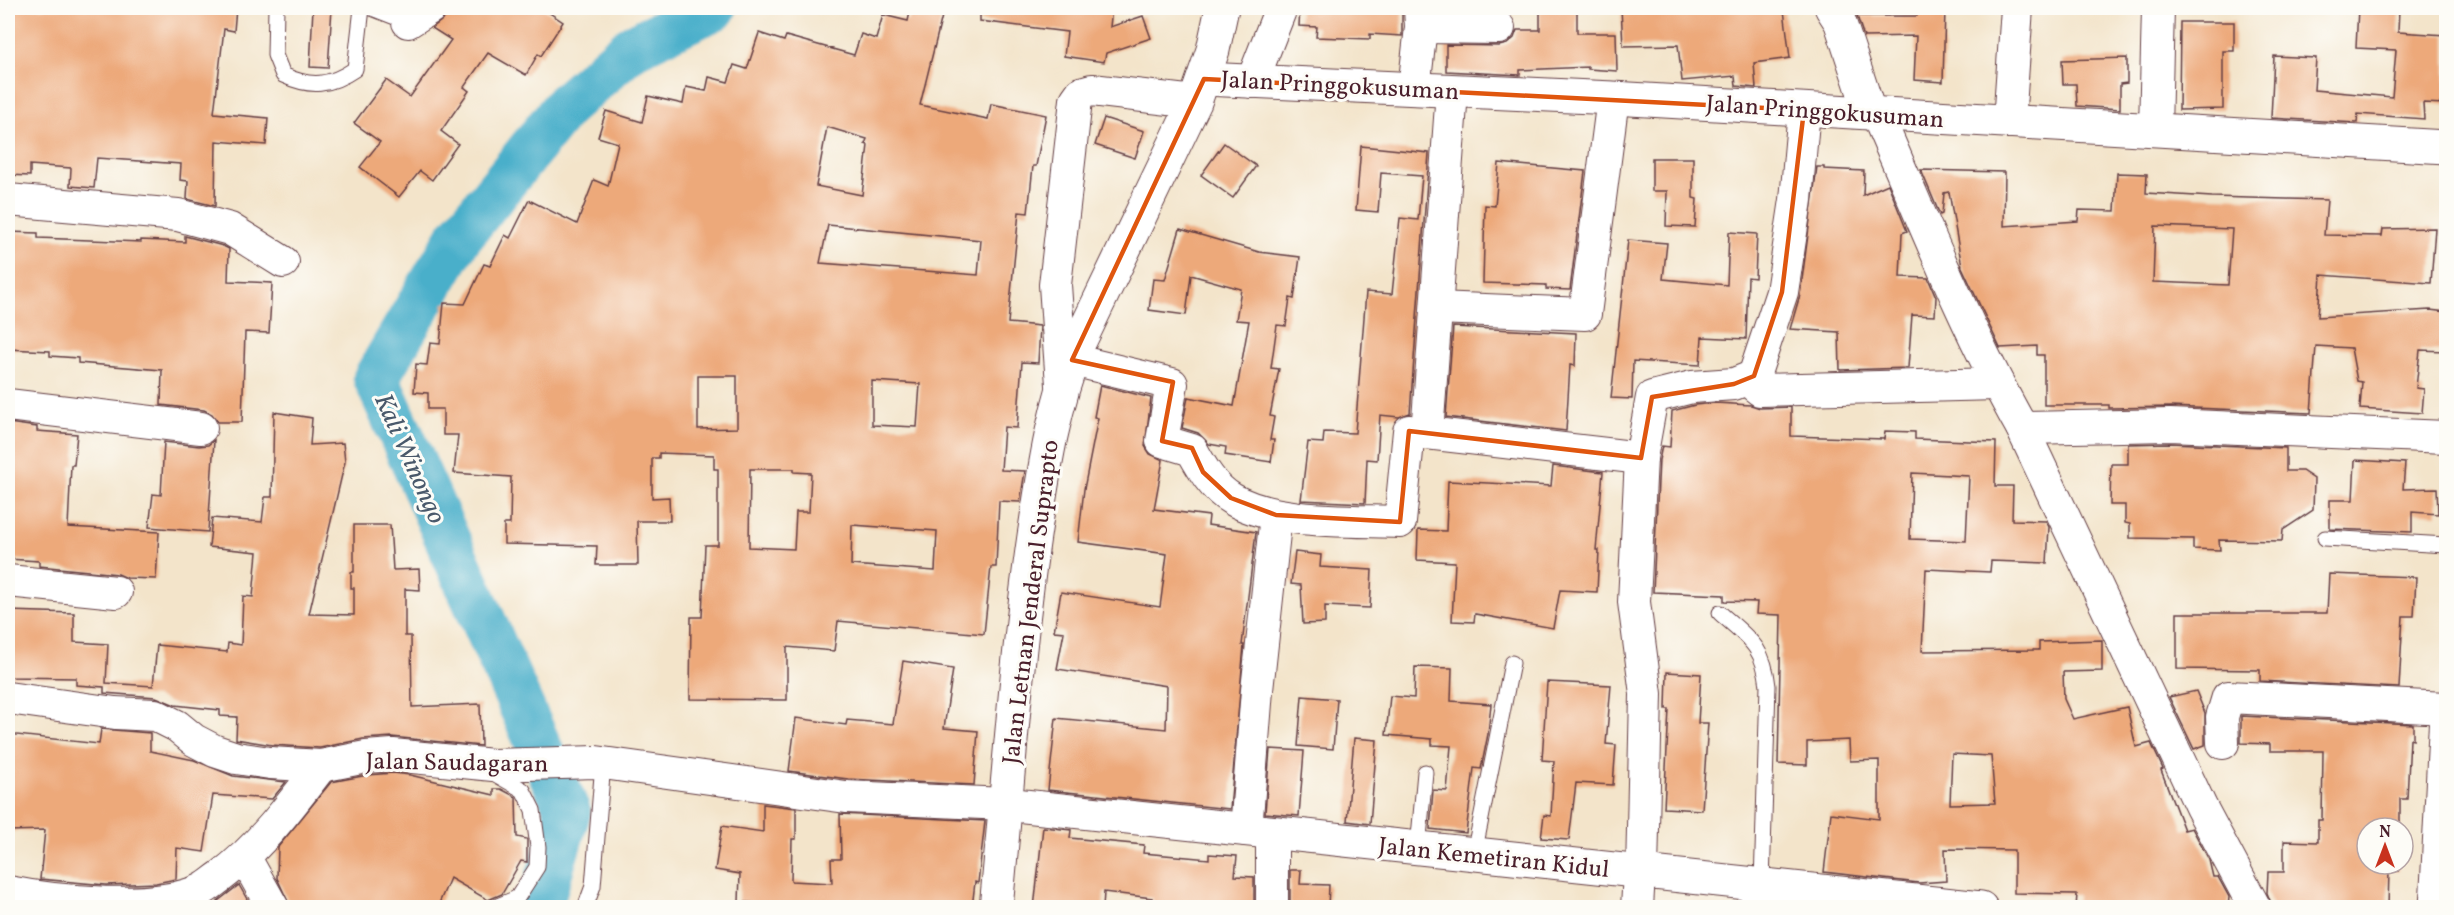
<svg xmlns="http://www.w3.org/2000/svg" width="2454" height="915" viewBox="0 0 2454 915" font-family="Vollkorn,serif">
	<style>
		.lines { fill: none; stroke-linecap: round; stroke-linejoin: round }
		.river { stroke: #4aafca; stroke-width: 46 }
		.building { fill: #eda97a; fill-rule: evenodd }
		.lane-casing { stroke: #633d43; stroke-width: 17 }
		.street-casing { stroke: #633d43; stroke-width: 34 }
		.secondary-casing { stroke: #633d43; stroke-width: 35 }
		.lane { stroke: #fff; stroke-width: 15 }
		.street { stroke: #fff; stroke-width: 32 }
		.secondary { stroke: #fff; stroke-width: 33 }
		.marked { fill: none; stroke: #e0560e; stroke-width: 4.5; stroke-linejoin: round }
		.labels { text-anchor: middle; stroke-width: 6; stroke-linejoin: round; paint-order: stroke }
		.street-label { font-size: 24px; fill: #4a1f2b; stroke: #fdfcf7 }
		.water-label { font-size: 26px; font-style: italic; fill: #4a596b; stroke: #fdfcf7 }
	</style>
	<rect width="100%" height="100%" fill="#fdfcf7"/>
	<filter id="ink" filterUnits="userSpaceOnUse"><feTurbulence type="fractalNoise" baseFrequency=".0167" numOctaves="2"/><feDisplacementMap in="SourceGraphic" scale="12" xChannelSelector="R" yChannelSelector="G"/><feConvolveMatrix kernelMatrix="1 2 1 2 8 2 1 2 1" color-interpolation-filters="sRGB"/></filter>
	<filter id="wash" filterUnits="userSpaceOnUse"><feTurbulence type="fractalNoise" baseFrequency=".008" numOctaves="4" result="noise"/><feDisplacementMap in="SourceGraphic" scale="24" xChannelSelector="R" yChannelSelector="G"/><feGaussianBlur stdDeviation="1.35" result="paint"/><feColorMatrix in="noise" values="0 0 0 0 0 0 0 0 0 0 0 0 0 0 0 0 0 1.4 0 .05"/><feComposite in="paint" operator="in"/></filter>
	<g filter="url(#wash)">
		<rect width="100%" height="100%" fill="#f3e4ca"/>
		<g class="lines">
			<polyline class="river" points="532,908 541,902 568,812 376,378 457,240 566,105 632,47 714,8"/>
		</g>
		<g id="blocks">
			<g class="building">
				<polygon points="8,8 236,8 234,31 224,29 214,113 268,118 266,145 216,141 215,206 187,199 188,181 180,180 181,164 97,158 94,188 70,186 71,168 30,165 30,176 8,175"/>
				<polygon points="313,8 332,8 328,68 310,67"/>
				<polygon points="448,8 542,8 563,22 541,56 538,54 526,75 488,53 464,87 469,91 441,131 458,144 432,180 420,171 399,197 360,167 380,142 354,123 386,80 410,97 451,40 432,28 446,17"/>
				<path d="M911,8H944L920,105L988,119L991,104L1046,115L1036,166H1033L1028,213L1019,212L1008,323L1040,326L1038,363L1022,362L1017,428L1004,427L1001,470L1025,471L1020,502L999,501L996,567H991L984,634L838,621L834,651L787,647V700L690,699L691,617H702L705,545H718V469H714V455L659,453V458H652V498L669,497L670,521H637L638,565H596L597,546L504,544V524H510L511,477L454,473L458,435H443V409H428V393L414,392L416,364L427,365L430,343L440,344L444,303L465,304L484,264L490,266L505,235L510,238L529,200L577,224L594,180L608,186L618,143L598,137L606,111L642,122L648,96L683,104L686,87L706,91L709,77L728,82L734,65L747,69L759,33L784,41L786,36L854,55L861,34L876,39L883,15L908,21ZM827,127L867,139L865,144L868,145L862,195L816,186ZM828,225L981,240L978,275L820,263ZM698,376H737V428L698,429ZM872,381L920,384L917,427L872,425ZM750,469H794V472L811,473L809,512H796L794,549L749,547ZM852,525L937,531L935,571L851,565Z"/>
				<polygon points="980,8 1112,8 1110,27 1143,16 1151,38 1106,53 1104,62 1064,56 1067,32 980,21"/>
				<polygon points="1300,8 1402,8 1402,36 1370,34 1370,39 1316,37 1317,27 1299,26"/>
				<polygon points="1540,8 1577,8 1577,33 1616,33 1617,71 1588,69 1588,67 1520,70 1520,75 1446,71 1446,45 1499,46 1507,44 1514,38 1517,30 1540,30"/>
				<polygon points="1621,8 1767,8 1767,11 1784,10 1790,58 1754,63 1756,88 1736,86 1735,76 1682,81 1678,45 1623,46"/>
				<polygon points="1917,8 1945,8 1943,82 1914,80 1916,36 1864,37 1857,16 1917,16"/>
				<polygon points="2358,8 2399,8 2398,32 2446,35 2446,104 2423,103 2424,119 2358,114 2357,123 2271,118 2274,56 2316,58 2314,90 2392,97 2396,50 2356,48"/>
				<polygon points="2180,22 2234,22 2234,51 2223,51 2223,109 2179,110"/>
				<polygon points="2127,58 2127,83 2120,84 2120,109 2077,106 2076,84 2063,84 2062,60"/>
				<polygon points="1104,118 1144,131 1135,158 1095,145"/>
				<polygon points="1224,143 1256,166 1233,198 1201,175"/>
				<polygon points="1361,146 1429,153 1410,413 1399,417 1380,415 1377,460 1367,459 1365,503 1301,500 1308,442 1323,443 1324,432 1355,433 1366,292 1392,294 1400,218 1418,220 1422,176 1381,173 1378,212 1356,210"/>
				<polygon points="1652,158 1693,158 1693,198 1697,199 1695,227 1666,226 1667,191 1652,191"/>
				<polygon points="1499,163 1585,171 1570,290 1546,289 1546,285 1483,283 1485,205 1495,206"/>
				<polygon points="1817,167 1824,167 1824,169 1864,171 1863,195 1888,184 1907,231 1902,233 1900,277 1928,278 1936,297 1935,316 1912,315 1908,368 1840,370 1839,332 1790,329 1800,295"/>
				<path d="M1921,170L2005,172L2004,226L2078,221L2079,210L2115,211L2117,173L2147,174L2146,193L2212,197L2327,200L2324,235L2382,236L2383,229L2435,228L2431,283L2321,275L2318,317L2430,310L2446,312L2445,351L2420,350L2416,388L2424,389L2422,413L2360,409L2362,382L2357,381L2351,348L2316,346L2311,413L2171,407L2109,408V405H2044V355H2037V346L2000,348L1962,267L1949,192L1944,193L1942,214L1940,215ZM2155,226L2232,229L2228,285L2153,282Z"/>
				<polygon points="1180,229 1259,252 1300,257 1294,299 1290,298 1286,326 1277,325 1271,368 1279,369 1270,416 1274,417 1270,440 1274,440 1271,462 1225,455 1226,447 1209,444 1198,433 1182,428 1188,397 1234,406 1249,321 1236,320 1241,289 1191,275 1186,315 1149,310 1153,279 1165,280"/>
				<polygon points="8,232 38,233 38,238 141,242 141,240 185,242 185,236 223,246 229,249 228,281 272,283 269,333 245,332 242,422 218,422 212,414 204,410 161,405 162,370 78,363 78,358 50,356 50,351 8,349"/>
				<polygon points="1729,232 1757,234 1755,278 1748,277 1746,339 1702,337 1700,365 1633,361 1632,399 1611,398 1628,240 1667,243 1663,279 1727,285"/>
				<polygon points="1453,327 1576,333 1575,366 1570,365 1566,431 1446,417"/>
				<polygon points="1100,385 1151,398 1145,446 1150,454 1163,460 1154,509 1209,516 1208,525 1256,532 1242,645 1244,645 1230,809 1048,790 1056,718 1166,729 1167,686 1057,669 1064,632 1054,631 1061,592 1160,607 1167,554 1078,542 1084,489 1098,418 1094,417"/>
				<path d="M1715,403L1751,405L1760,408L1791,407V436L1884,439L1885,431L1915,432V439L1996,442L1995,486H2013L2012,520L2046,521L2049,527L2047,563L1991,561L1990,572L1926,569L1922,651L2039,650V642L2102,640V671L2063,672L2064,699L2073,719L2127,707L2136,747L2151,743L2163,769L2161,770L2184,830L2192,828L2209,860L2213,877H2218L2229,897L2228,908H2076L2077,894L2014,893V850L1945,849L1946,881L1919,883L1824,872L1831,813L1879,819V760L1850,761L1849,740L1807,742V765L1778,764L1781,615L1756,614L1757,602L1724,601V595L1653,592L1659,460L1662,446L1670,447L1672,411L1695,405ZM1912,473L1969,476L1966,541L1910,539ZM1952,754L1991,756L1995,803L1950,804Z"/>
				<polygon points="274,412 312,418 310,445 343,443 345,462 309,614 354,615 354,588 351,588 351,572 354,572 354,525 390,525 393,570 419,569 420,590 405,589 405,636 411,636 412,707 480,704 481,746 392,737 363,739 320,748 272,745 236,739 237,717 220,716 220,710 175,705 156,697 104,693 104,687 76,685 76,678 8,677 8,611 74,613 74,642 108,644 106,683 153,686 157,645 227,652 228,643 241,645 243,596 253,597 257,552 209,547 212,518 262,522 265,497 272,497"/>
				<polygon points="8,423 37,427 37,431 77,434 74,465 71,465 68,527 159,532 156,579 127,578 118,574 39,566 39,561 8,559"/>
				<polygon points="214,440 208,532 149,527 153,494 161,495 164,442 199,446 208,445"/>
				<polygon points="2170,443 2286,448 2286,471 2302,471 2314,479 2313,510 2283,530 2282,541 2219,540 2220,550 2193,549 2193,539 2130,538 2130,524 2125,523 2125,505 2110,505 2111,464 2128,464 2128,444"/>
				<polygon points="2355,460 2405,463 2403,489 2437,488 2438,514 2412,512 2412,532 2330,529 2330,500 2353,500"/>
				<polygon points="1553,466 1603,472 1596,550 1599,550 1597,592 1560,590 1553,628 1475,614 1474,622 1452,621 1455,562 1417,560 1418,530 1446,531 1448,481 1551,486"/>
				<polygon points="1295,552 1321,555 1320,567 1372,570 1370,608 1325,606 1325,623 1303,624 1301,585 1291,584"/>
				<polygon points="2329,574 2416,577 2414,616 2403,616 2399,688 2260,681 2260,670 2177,669 2177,613 2327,613"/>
				<polygon points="903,661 953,669 944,728 978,731 974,785 848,779 789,771 796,718 846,725 847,720 893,724"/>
				<polygon points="1415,667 1452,668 1451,701 1491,704 1488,734 1481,769 1474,768 1466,833 1430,829 1433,790 1447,791 1451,746 1432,745 1432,739 1386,735 1390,696 1414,698"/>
				<polygon points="1667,672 1701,674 1698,723 1708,723 1702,810 1664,808 1669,709 1666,709"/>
				<polygon points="1547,682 1611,685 1606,744 1616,745 1613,785 1576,783 1569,840 1541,838 1544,815 1551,816 1554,761 1542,760"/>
				<polygon points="2196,691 2205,713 2205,745 2194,749 2169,697"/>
				<polygon points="1302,696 1337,699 1333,749 1298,746"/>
				<polygon points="2241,716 2413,724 2413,740 2410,739 2407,799 2400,799 2400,828 2367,828 2367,864 2399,864 2399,871 2389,871 2388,908 2273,908 2267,893 2268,872 2284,872 2284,841 2318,842 2318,820 2322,820 2323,751 2270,751 2270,744 2241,743"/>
				<polygon points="101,729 150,733 150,751 194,760 233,776 286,782 272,799 213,795 204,852 177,848 176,879 156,883 106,885 40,879 45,830 8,831 8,734 99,744"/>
				<polygon points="1354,738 1377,740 1370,824 1347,821"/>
				<polygon points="1270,749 1304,751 1299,816 1265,813"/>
				<polygon points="393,773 410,775 494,795 494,789 501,789 516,797 517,837 527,839 527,862 521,861 502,894 488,900 450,878 437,908 291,908 277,878 278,847 331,782 368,775"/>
				<polygon points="763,804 796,808 796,839 792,839 791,881 832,883 831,859 841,859 840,814 985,821 978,883 975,882 972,908 808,908 807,905 739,902 740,874 715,870 722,826 763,832"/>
				<polygon points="1043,827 1071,830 1070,838 1144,845 1143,853 1209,859 1209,854 1237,856 1235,876 1254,877 1254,908 1151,908 1152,898 1104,892 1103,908 1034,908"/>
				<polygon points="1290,870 1301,870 1300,884 1329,885 1328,908 1290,908"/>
				<polygon points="239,885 252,908 215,908 218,901"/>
			</g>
		</g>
	</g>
	<g filter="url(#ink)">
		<use href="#blocks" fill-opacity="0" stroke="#633d43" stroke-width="1.5"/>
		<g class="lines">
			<defs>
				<g id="lane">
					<path d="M276,8L275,55L283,75C311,88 330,86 355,69L362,8"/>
					<polyline points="372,8 408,22"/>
					<polyline points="2325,538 2446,545"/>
					<path d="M1720,613C1748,638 1764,646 1768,686L1762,884"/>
					<polyline points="490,771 523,790 533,810 538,847 537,867 517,898 493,908"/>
					<polyline points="1418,848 1425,772"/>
					<polyline points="1474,854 1512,663"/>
					<polyline points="585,908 593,886 603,763"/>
				</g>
				<g id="street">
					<polyline points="1831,8 1840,22 1870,113"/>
					<polyline points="408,22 430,8"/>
					<polyline points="1421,27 1499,28"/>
					<polyline points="1252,82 1281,8"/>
					<polyline points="1414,89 1421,27 1420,8"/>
					<polyline points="1804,110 1796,200 1782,292 1754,376 1755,386 1760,390 1998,384"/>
					<path d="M1877,114C1923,220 1965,327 2022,428L2201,807L2255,908"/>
					<polyline points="2009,122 2017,8"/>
					<polyline points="2155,129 2158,8"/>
					<polyline points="8,200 178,215 230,229 283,262"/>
					<polyline points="1437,308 1585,314 1613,98"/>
					<path d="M1072,360L1172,384L1162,441L1192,450C1202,468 1213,488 1232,499C1274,524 1351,520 1400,522L1409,431L1641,458L1652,397L1692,387L1734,384L1754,376"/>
					<polyline points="1062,385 1055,285 1076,100 1081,93 1092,90 1195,102"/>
					<polyline points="8,405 201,428"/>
					<polyline points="1428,420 1452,91"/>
					<polyline points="2022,428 2170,425 2446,437"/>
					<polyline points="1641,458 1634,602 1646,694 1642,873"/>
					<polyline points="8,581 116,592"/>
					<polyline points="8,698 115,713 155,715 177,726 194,740 215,751 236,758 270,763 321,766 366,757 393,755 493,765 596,762 846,797 1006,804"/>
					<polyline points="2223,743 2222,717 2228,697 2446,708"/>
					<polyline points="1246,830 1257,690 1276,515"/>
					<polyline points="245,858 273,908"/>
					<path d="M8,892C57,902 155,911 201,890C208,887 214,881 220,877C260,847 290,806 321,766"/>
					<polyline points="1272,908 1272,833"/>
					<polyline points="1637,908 1639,873"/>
				</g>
				<g id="secondary">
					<polyline points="1204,79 1613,98 2446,147"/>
					<polyline points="1006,804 1981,908"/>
					<path d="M996,908C1008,784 1016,659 1034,536C1044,470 1053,407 1078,345L1195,102L1213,50L1222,8"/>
					<polyline points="2436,908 2446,713"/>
				</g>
			</defs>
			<use href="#lane" class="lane-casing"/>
			<use href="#street" class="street-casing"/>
			<use href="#secondary" class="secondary-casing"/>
			<use href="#lane" class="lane"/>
			<use href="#street" class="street"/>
			<use href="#secondary" class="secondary"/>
		</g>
	</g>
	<path class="marked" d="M1204,79L1804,110L1782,292L1754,376L1734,384L1652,397L1641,458L1409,431L1400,522L1276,515L1231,498L1203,472L1192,448L1162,441L1173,382L1072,360Z"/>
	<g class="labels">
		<g class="street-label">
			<text transform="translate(1340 85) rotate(3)" y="8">Jalan Pringgokusuman</text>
			<text transform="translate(1825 111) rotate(4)" y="8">Jalan Pringgokusuman</text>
			<text transform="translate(1030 602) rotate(-83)" y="8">Jalan Letnan Jenderal Suprapto</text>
			<text transform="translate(457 762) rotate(1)" y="8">Jalan Saudagaran</text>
			<text transform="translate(1494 857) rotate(6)" y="8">Jalan Kemetiran Kidul</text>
		</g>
		<g class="water-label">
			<text transform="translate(411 458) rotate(66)" y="9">Kali Winongo</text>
		</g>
	</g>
	<rect width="2454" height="915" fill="none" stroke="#fdfcf7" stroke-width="30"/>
	<g transform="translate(2385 846)"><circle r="28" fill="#fdfcf7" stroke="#b5a4a5" stroke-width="1.5"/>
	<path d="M0-4.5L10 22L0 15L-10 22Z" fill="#c8321e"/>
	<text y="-9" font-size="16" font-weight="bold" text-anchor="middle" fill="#4a1f2b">N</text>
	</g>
</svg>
